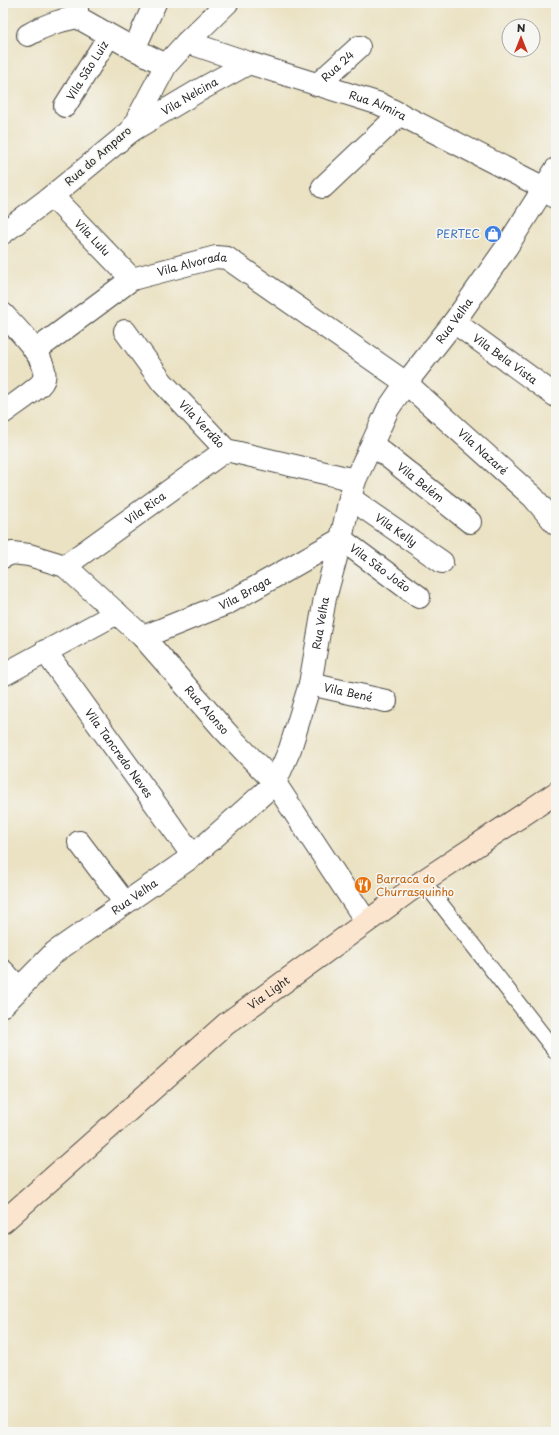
<svg xmlns="http://www.w3.org/2000/svg" width="559" height="1435" viewBox="0 0 559 1435" font-family="'Playpen Sans',sans-serif">
	<style>
		.lines { fill: none; stroke-linecap: round; stroke-linejoin: round }
		.lane-casing { stroke: #484642; stroke-width: 17 }
		.street-casing { stroke: #484642; stroke-width: 24 }
		.secondary-casing { stroke: #484642; stroke-width: 24 }
		.lane { stroke: #fff; stroke-width: 15 }
		.street { stroke: #fff; stroke-width: 22 }
		.secondary { stroke: #fbe5cf; stroke-width: 22 }
		.labels { text-anchor: middle; stroke-width: 3.5; stroke-linejoin: round; paint-order: stroke }
		.street-label { font-size: 11px; fill: #2b2b2b; stroke: #f6f6f2 }
		.shop-label { font-size: 11px; fill: #366cbe; stroke: #f6f6f2; text-anchor: end }
		.food-label { font-size: 11px; fill: #c56008; stroke: #f6f6f2; text-anchor: start }
	</style>
	<rect width="100%" height="100%" fill="#f6f6f2"/>
	<filter id="ink" filterUnits="userSpaceOnUse"><feTurbulence type="fractalNoise" baseFrequency=".025" numOctaves="2"/><feDisplacementMap in="SourceGraphic" scale="8" xChannelSelector="R" yChannelSelector="G"/><feConvolveMatrix kernelMatrix="1 2 1 2 8 2 1 2 1" color-interpolation-filters="sRGB"/></filter>
	<filter id="wash" filterUnits="userSpaceOnUse"><feTurbulence type="fractalNoise" baseFrequency=".012" numOctaves="4" result="noise"/><feDisplacementMap in="SourceGraphic" scale="16" xChannelSelector="R" yChannelSelector="G"/><feGaussianBlur stdDeviation="0.9" result="paint"/><feColorMatrix in="noise" values="0 0 0 0 0 0 0 0 0 0 0 0 0 0 0 0 0 1.4 0 .05"/><feComposite in="paint" operator="in"/></filter>
	<g filter="url(#wash)">
		<rect width="100%" height="100%" fill="#ebe2c3"/>
	</g>
	<g filter="url(#ink)">
		<g class="lines">
			<defs>
				<polyline id="lane" points="423,881 556,1052"/>
				<g id="street">
					<polyline points="77,3 77,17 134,49 166,65"/>
					<path d="M28,35C44,25 59,21 77,17"/>
					<path id="s1" d="M187,42L249,63L380,104L544,188L556,198"/>
					<polyline points="134,49 155,3"/>
					<path id="s2" d="M317,85L359,47"/>
					<path id="s3" d="M65,106L109,36"/>
					<path id="s4" d="M131,131L198,91L249,63"/>
					<polyline points="323,187 400,114"/>
					<path id="s5" d="M52,196L132,279"/>
					<polyline points="3,233 52,196 131,131 166,65 187,42 227,3"/>
					<path d="M3,314C15,327 58,367 40,385C29,395 15,404 3,413"/>
					<path id="s6" d="M454,322L556,396"/>
					<path id="s7" d="M125,331L162,382L226,450L355,480"/>
					<path id="s8" d="M35,351L132,279L216,257L227,258L406,383L533,497L556,524"/>
					<path id="s9" d="M372,444L470,522"/>
					<path id="s10" d="M350,498L442,562"/>
					<path id="s11" d="M3,557L12,553L29,555L65,566L143,637L225,731L275,783L366,921"/>
					<path id="s12" d="M65,566L226,450"/>
					<path id="s13" d="M143,637L228,603L341,539L419,597"/>
					<path id="s14" d="M45,651L193,856"/>
					<polyline points="3,675 117,613"/>
					<path id="s15" d="M310,684L386,701"/>
					<polyline points="79,842 125,903"/>
					<polyline points="3,971 19,988"/>
					<path id="s16" d="M3,1005L55,952L193,856L275,783L290,749L310,684L325,598L341,539L350,498L355,480L372,444L388,409L406,383L454,322L506,248L556,169"/>
				</g>
				<g id="secondary">
					<path id="s17" d="M3,1222L226,1024L423,881L556,793"/>
				</g>
			</defs>
			<use href="#lane" class="lane-casing"/>
			<use href="#street" class="street-casing"/>
			<use href="#secondary" class="secondary-casing"/>
			<use href="#lane" class="lane"/>
			<use href="#street" class="street"/>
			<use href="#secondary" class="secondary"/>
		</g>
	</g>
	<defs>
		<symbol id="shop-disc" viewBox="-11 -11 22 22"><circle r="9.5" fill="#3f7fe0" stroke="#f6f6f2"/><path d="M-5-2.5h2.3a2.7 3.5 0 0 1 5.4 0H5L5.5 6h-11ZM-1.5-2.5h3a1.5 2.3 0 0 0-3 0Z" fill="#fff"/></symbol>
		<symbol id="restaurant-disc" viewBox="-11 -11 22 22"><circle r="9.5" fill="#e8710a" stroke="#f6f6f2"/><path d="M-5-6h1v4h1v-4h1v4h1v-4h1v5L-1.5 .5V6h-2V.5L-5-1ZM5-6V6H3V1.5H1.5Q1.5-4 5-6Z" fill="#fff"/></symbol>
	</defs>
	<g fill-rule="evenodd">
		<use href="#shop-disc" x="483" y="224" width="20" height="20"/>
		<use href="#restaurant-disc" x="353" y="875" width="20" height="20"/>
	</g>
	<g class="labels">
		<g class="street-label">
			<text dy="4" stroke="none"><textPath href="#s2" startOffset="28">Rua 24</textPath></text>
			<text dy="4" stroke="none"><textPath href="#s3" startOffset="42">Vila São Luiz</textPath></text>
			<text dy="4" stroke="none"><textPath href="#s4" startOffset="68">Vila Nelcina</textPath></text>
			<text dy="4" stroke="none"><textPath href="#s1" startOffset="201">Rua Almira</textPath></text>
			<text transform="translate(98 156) rotate(-41)" y="4">Rua do Amparo</text>
			<text dy="4" stroke="none"><textPath href="#s5" startOffset="58">Vila Lulu</textPath></text>
			<text dy="4" stroke="none"><textPath href="#s8" startOffset="183">Vila Alvorada</textPath></text>
			<text dy="4" stroke="none"><textPath href="#s16" startOffset="855">Rua Velha</textPath></text>
			<text dy="4" stroke="none"><textPath href="#s6" startOffset="63">Vila Bela Vista</textPath></text>
			<text dy="4" stroke="none"><textPath href="#s7" startOffset="121">Vila Verdão</textPath></text>
			<text dy="4" stroke="none"><textPath href="#s8" startOffset="540">Vila Nazaré</textPath></text>
			<text dy="4" stroke="none"><textPath href="#s9" startOffset="62">Vila Belém</textPath></text>
			<text dy="4" stroke="none"><textPath href="#s12" startOffset="99">Vila Rica</textPath></text>
			<text dy="4" stroke="none"><textPath href="#s10" startOffset="56">Vila Kelly</textPath></text>
			<text dy="4" stroke="none"><textPath href="#s13" startOffset="270">Vila São João</textPath></text>
			<text dy="4" stroke="none"><textPath href="#s13" startOffset="111">Vila Braga</textPath></text>
			<text dy="4" stroke="none"><textPath href="#s16" startOffset="519">Rua Velha</textPath></text>
			<text dy="4" stroke="none"><textPath href="#s15" startOffset="39">Vila Bené</textPath></text>
			<text dy="4" stroke="none"><textPath href="#s11" startOffset="267">Rua Alonso</textPath></text>
			<text dy="4" stroke="none"><textPath href="#s14" startOffset="126">Vila Tancredo Neves</textPath></text>
			<text dy="4" stroke="none"><textPath href="#s16" startOffset="171">Rua Velha</textPath></text>
			<text dy="4" stroke="none"><textPath href="#s17" startOffset="351">Via Light</textPath></text>
		</g>
		<g class="shop-label">
			<text x="480" y="238">PERTEC</text>
		</g>
		<g class="food-label">
			<text x="376" y="883">Barraca do<tspan x="376" dy="13">Churrasquinho</tspan></text>
		</g>
	</g>
	<rect width="559" height="1435" fill="none" stroke="#f6f6f2" stroke-width="16"/>
	<g transform="translate(521 38)"><circle r="19" fill="#f6f6f2" stroke="#a5a5a2"/>
	<path d="M0-3L7 15L0 10L-7 15Z" fill="#c8321e"/>
	<text y="-6" font-size="11" font-weight="bold" text-anchor="middle" fill="#2b2b2b">N</text>
	</g>
</svg>
